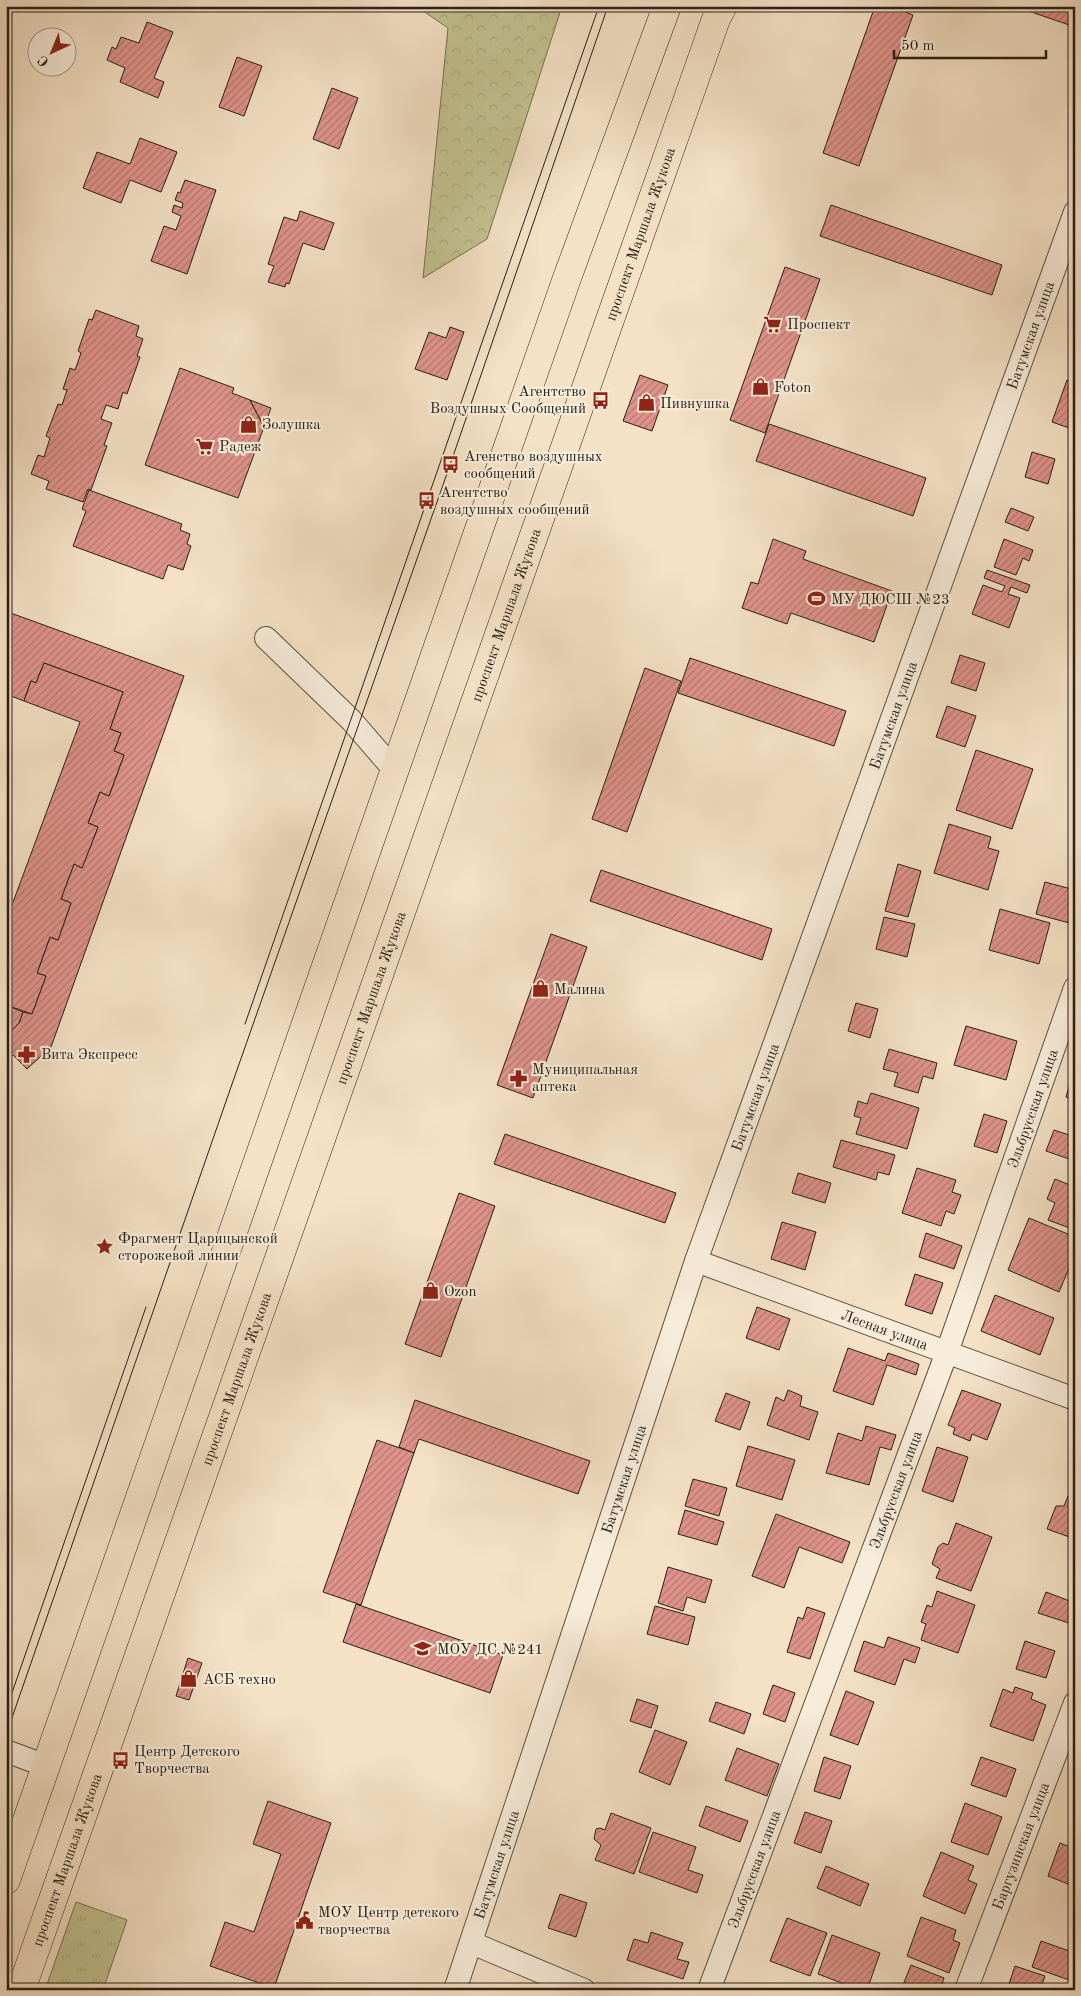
<svg xmlns="http://www.w3.org/2000/svg" width="1081" height="1996" viewBox="0 0 1081 1996" font-family="'Old Standard TT',serif">
	<style>
		.forest { fill: url(#forest-crowns); stroke: #767053 }
		.park { fill: url(#park-tufts); stroke: #767053 }
		.building { fill: url(#building-hatch); stroke: #282016 }
		.lines { fill: none; stroke-linecap: round; stroke-linejoin: round }
		.street-casing { stroke: #5b5042; stroke-width: 24 }
		.highway-casing { stroke: #282016; stroke-width: 29 }
		.street { stroke: #f8ecda; stroke-width: 22 }
		.highway { stroke: #f4e1c6; stroke-width: 28 }
		.tram { stroke: #282016; stroke-width: 1 }
		.labels { text-anchor: middle; stroke-width: 4.5; stroke-linejoin: round; paint-order: stroke }
		.street-label { font-size: 15px; fill: #282016; stroke: #f8ecda }
		.poi-label { font-size: 15px; fill: #282016; stroke: #f8ecda; text-anchor: start }
	</style>
	<defs>
		<pattern id="forest-crowns" width="20" height="18" patternUnits="userSpaceOnUse" patternTransform="scale(1.25)"><rect width="20" height="18" fill="#c3c190"/><path d="M2 6a3 3 0 1 1 6 0M12 15a3 3 0 1 1 6 0" fill="none" stroke="#a8a67b"/></pattern>
		<pattern id="park-tufts" width="24" height="20" patternUnits="userSpaceOnUse" patternTransform="scale(1.25)"><rect width="24" height="20" fill="#c3c190"/><path d="M3 7l-1-3M5 7V3M7 7l1-3M15 17l-1-3M17 17v-4M19 17l1-3" fill="none" stroke="#a8a67b"/></pattern>
		<pattern id="building-hatch" width="6" height="6" patternUnits="userSpaceOnUse" patternTransform="scale(1.25)"><rect width="6" height="6" fill="#df938b"/><path d="M-1 1l2-2M0 6l6-6M5 7l2-2" fill="none" stroke="#b57871"/></pattern>
	</defs>
	<rect width="100%" height="100%" fill="#f4e1c6"/>
	<filter id="stains"><feTurbulence type="fractalNoise" baseFrequency=".004" numOctaves="4"/><feColorMatrix values="0 0 0 0 .2 0 0 0 0 .09 0 0 0 0 .02 0 0 0 .5 -.17"/></filter>
	<radialGradient id="worn" r=".72"><stop offset=".6" stop-color="#630" stop-opacity="0"/><stop offset="1" stop-color="#630" stop-opacity=".3"/></radialGradient>
	<polygon class="forest" points="416,6 562,6 487,239 423,278 448,28"/>
	<polygon class="park" points="76,1902 127,1920 103,1990 45,1990"/>
	<g class="building">
		<polygon points="875,6 889,6 913,15 859,166 823,153"/>
		<polygon points="1014,6 1075,6 1075,27"/>
		<polygon points="147,22 173,32 154,78 164,82 158,98 120,82 125,68 107,60 112,47 116,49 121,37 139,43"/>
		<polygon points="237,57 262,66 244,116 219,107"/>
		<polygon points="332,88 358,98 339,149 313,139"/>
		<polygon points="140,138 177,152 161,192 130,180 121,203 83,188 97,152 130,164"/>
		<polygon points="185,180 216,190 187,274 151,261 164,226 176,230 181,216 172,212 174,205 182,208 183,203 175,200 178,192 180,193"/>
		<polygon points="831,205 1002,265 992,295 820,236"/>
		<polygon points="300,211 334,223 324,250 303,243 289,284 286,283 285,287 268,282 274,266 268,264 284,217 297,221"/>
		<polygon points="785,267 820,279 765,433 730,420"/>
		<polygon points="96,310 139,326 136,336 143,339 137,356 140,357 127,394 123,392 118,409 106,405 101,419 112,423 104,445 107,446 91,490 88,489 83,502 46,489 49,481 31,474 38,455 44,457 50,438 46,436 58,404 62,405 67,390 63,389 70,368 75,370 81,353 78,351 89,319 92,320"/>
		<polygon points="450,327 464,332 447,380 415,369 429,332 446,338"/>
		<polygon points="180,368 234,388 232,393 250,400 264,427 238,498 145,465"/>
		<polygon points="640,375 668,385 652,431 623,421"/>
		<polygon points="1067,380 1075,382 1075,430 1052,422"/>
		<polygon points="250,400 271,408 264,427"/>
		<polygon points="769,424 926,478 913,516 756,461"/>
		<polygon points="1032,452 1055,459 1048,484 1025,477"/>
		<polygon points="89,490 182,524 180,530 190,534 187,544 191,546 183,570 168,565 163,579 73,546 86,511 82,509"/>
		<polygon points="1011,508 1034,517 1028,531 1005,522"/>
		<polygon points="773,539 806,551 803,559 892,591 874,642 791,613 787,624 742,608 751,582 758,584"/>
		<polygon points="1004,539 1033,550 1029,561 1023,558 1016,575 994,567"/>
		<polygon points="987,570 1030,585 1027,593 1011,587 1008,594 1020,598 1009,628 972,614 983,585 1002,592 1005,586 984,578"/>
		<polygon points="8,612 184,676 51,1047 27,1069 6,1048 6,1036 19,1023 23,1012 32,1014 46,976 37,973 50,937 58,940 71,903 61,899 74,864 82,868 98,827 88,823 100,792 109,796 124,755 114,751 121,733 110,729 123,692 44,663 36,683 31,681 24,701 6,694 6,617"/>
		<polygon points="960,655 985,663 976,691 951,683"/>
		<polygon points="690,658 846,711 834,746 678,693"/>
		<polygon points="44,663 123,692 110,729 121,733 114,751 124,755 109,796 100,792 88,823 98,827 82,868 74,864 61,899 71,903 58,940 50,937 37,973 46,976 32,1014 6,1005 6,921 80,722 24,701 31,681 36,683"/>
		<polygon points="645,668 681,681 627,832 592,819"/>
		<polygon points="947,706 976,716 965,747 936,737"/>
		<polygon points="976,750 1033,769 1012,829 956,810"/>
		<polygon points="949,824 991,837 988,848 999,851 988,890 934,873"/>
		<polygon points="898,864 921,871 908,917 885,911"/>
		<polygon points="601,870 772,929 762,960 590,901"/>
		<polygon points="1045,882 1075,890 1075,917 1073,924 1036,914"/>
		<polygon points="1000,909 1050,923 1039,964 989,950"/>
		<polygon points="884,917 915,924 907,957 876,949"/>
		<polygon points="551,934 587,947 533,1098 497,1085"/>
		<polygon points="856,1003 878,1009 870,1038 848,1031"/>
		<polygon points="6,1005 23,1012 19,1023 6,1036"/>
		<polygon points="966,1026 1017,1041 1006,1080 954,1065"/>
		<polygon points="889,1049 937,1063 933,1079 923,1076 918,1093 894,1086 898,1073 883,1069"/>
		<polygon points="1074,1070 1075,1071 1075,1100 1066,1097"/>
		<polygon points="871,1093 919,1108 907,1149 856,1134 861,1118 854,1116 858,1101 867,1104"/>
		<polygon points="984,1114 1007,1121 997,1153 974,1146"/>
		<polygon points="1054,1130 1075,1137 1075,1153 1072,1160 1046,1151"/>
		<polygon points="505,1134 676,1193 665,1223 494,1164"/>
		<polygon points="841,1140 895,1155 889,1175 878,1172 876,1180 833,1167"/>
		<polygon points="917,1168 956,1180 952,1192 961,1195 954,1214 946,1211 941,1226 902,1213"/>
		<polygon points="798,1173 831,1183 825,1203 792,1193"/>
		<polygon points="1055,1179 1075,1187 1075,1230 1048,1220 1055,1203 1047,1199"/>
		<polygon points="459,1193 495,1206 441,1357 405,1344"/>
		<polygon points="1029,1218 1075,1237 1075,1254 1059,1292 1008,1270"/>
		<polygon points="782,1222 816,1232 805,1270 771,1259"/>
		<polygon points="926,1233 962,1246 954,1269 919,1257"/>
		<polygon points="915,1274 943,1283 932,1314 905,1305"/>
		<polygon points="995,1295 1054,1318 1040,1355 981,1331"/>
		<polygon points="757,1307 790,1319 779,1350 746,1338"/>
		<polygon points="848,1348 885,1361 888,1353 919,1364 916,1375 887,1365 873,1405 833,1391"/>
		<polygon points="788,1390 802,1396 800,1406 818,1412 809,1440 767,1425 776,1397 784,1401"/>
		<polygon points="962,1390 1001,1404 987,1440 972,1434 970,1441 953,1434 955,1428 948,1425"/>
		<polygon points="726,1393 750,1402 740,1430 715,1421"/>
		<polygon points="415,1400 590,1461 578,1494 419,1439 414,1453 399,1447"/>
		<polygon points="866,1426 896,1435 891,1450 880,1447 869,1485 826,1473 838,1433 862,1441"/>
		<polygon points="377,1440 414,1453 361,1605 323,1592"/>
		<polygon points="748,1446 795,1460 782,1500 736,1486"/>
		<polygon points="937,1447 968,1457 953,1502 922,1491"/>
		<polygon points="693,1479 727,1488 719,1516 685,1506"/>
		<polygon points="1068,1496 1075,1499 1075,1539 1047,1529 1056,1506 1064,1506"/>
		<polygon points="685,1510 724,1522 717,1545 678,1534"/>
		<polygon points="776,1514 850,1542 842,1563 799,1547 784,1588 752,1576"/>
		<polygon points="956,1523 992,1537 971,1591 936,1578 940,1569 932,1564 938,1547 943,1543 948,1545"/>
		<polygon points="668,1567 712,1580 705,1603 687,1597 683,1611 658,1603"/>
		<polygon points="937,1591 975,1605 958,1653 921,1640 926,1624 921,1622 927,1605 932,1607"/>
		<polygon points="1046,1592 1075,1603 1075,1625 1038,1613"/>
		<polygon points="356,1604 503,1655 490,1693 343,1642"/>
		<polygon points="655,1606 695,1617 688,1645 647,1634"/>
		<polygon points="807,1607 825,1613 810,1659 787,1652 798,1617 803,1619"/>
		<polygon points="888,1637 920,1648 915,1663 904,1659 895,1685 854,1671 864,1641 884,1648"/>
		<polygon points="1025,1641 1055,1651 1046,1678 1016,1669"/>
		<polygon points="188,1658 202,1663 189,1700 176,1696"/>
		<polygon points="773,1685 795,1693 785,1722 763,1714"/>
		<polygon points="1015,1687 1033,1693 1031,1699 1046,1705 1033,1741 990,1726 1003,1689 1013,1693"/>
		<polygon points="846,1691 874,1702 858,1745 830,1735"/>
		<polygon points="637,1699 658,1706 651,1728 630,1721"/>
		<polygon points="716,1702 751,1714 744,1734 709,1721"/>
		<polygon points="655,1730 687,1742 670,1785 639,1772"/>
		<polygon points="737,1748 779,1764 767,1796 725,1780"/>
		<polygon points="824,1757 851,1766 840,1799 814,1791"/>
		<polygon points="981,1757 1016,1769 1006,1797 971,1785"/>
		<polygon points="268,1801 331,1823 274,1988 210,1966 225,1922 254,1932 281,1854 253,1844"/>
		<polygon points="965,1803 1002,1817 988,1855 951,1842"/>
		<polygon points="706,1806 748,1821 740,1842 699,1826"/>
		<polygon points="805,1812 832,1821 821,1853 794,1843"/>
		<polygon points="611,1813 651,1828 634,1874 595,1860 601,1845 594,1839 596,1829 600,1828 605,1830"/>
		<polygon points="653,1832 696,1847 688,1870 703,1875 697,1893 639,1872"/>
		<polygon points="1060,1843 1075,1849 1075,1881 1073,1886 1048,1876"/>
		<polygon points="941,1852 974,1866 968,1880 977,1884 965,1914 923,1896"/>
		<polygon points="826,1866 869,1884 860,1906 817,1888"/>
		<polygon points="560,1894 587,1903 576,1937 548,1928"/>
		<polygon points="921,1917 956,1930 953,1940 960,1943 949,1973 907,1956"/>
		<polygon points="787,1918 827,1933 810,1976 770,1961"/>
		<polygon points="651,1932 683,1943 677,1959 689,1962 683,1979 627,1960 634,1939 648,1943"/>
		<polygon points="832,1935 880,1953 867,1990 860,1990 818,1974"/>
		<polygon points="1041,1941 1075,1953 1075,1982 1032,1967"/>
		<polygon points="911,1965 944,1978 940,1990 901,1990"/>
		<polygon points="1015,1966 1045,1976 1040,1990 1007,1990"/>
	</g>
	<g class="lines">
		<defs>
			<g id="street">
				<polyline points="266,638 351,720 396,772"/>
				<path id="s1" d="M696,1261L1075,1399"/>
				<polyline points="6,1751 46,1766"/>
				<polyline points="472,1943 584,1990"/>
				<path id="s2" d="M455,1990L696,1261L1075,212"/>
				<path id="s3" d="M709,1990L947,1352L1075,988"/>
				<path id="s4" d="M966,1990L1075,1703"/>
			</g>
			<g id="highway">
				<polyline points="6,1880 567,278 667,6"/>
				<path id="s5" d="M21,1990L716,19L723,6"/>
			</g>
		</defs>
		<use href="#street" class="street-casing"/>
		<use href="#highway" class="highway-casing"/>
		<use href="#street" class="street"/>
		<use href="#highway" class="highway"/>
		<g class="tram">
			<polyline points="245,1024 599,6"/>
			<polyline points="6,1710 146,1307"/>
			<polyline points="6,1735 231,1087 450,465 608,6"/>
		</g>
	</g>
	<defs>
		<symbol id="supermarket-bare" viewBox="-9 -9 18 18"><path d="M-6-5.5h2.5l.6 2H6L4.5 2H-2.5L-4.4-4H-6ZM-1.5 3.2a1.3 1.3 0 1 0 .1 0ZM3 3.2a1.3 1.3 0 1 0 .1 0Z" fill="#8f2418" stroke="#f8ecda" stroke-width="2.5" paint-order="stroke"/></symbol>
		<symbol id="shop-bare" viewBox="-9 -9 18 18"><path d="M-5-2.5h2.3a2.7 3.5 0 0 1 5.4 0H5L5.5 6h-11ZM-1.5-2.5h3a1.5 2.3 0 0 0-3 0Z" fill="#8f2418" stroke="#f8ecda" stroke-width="2.5" paint-order="stroke"/></symbol>
		<symbol id="bus-bare" viewBox="-9 -9 18 18"><path d="M-5-6H5V4H4V6H2V4H-2V6H-4V4H-5ZM-3.5-4V0h7V-4ZM-3.5 1.2v1.5H-2V1.2ZM2 1.2v1.5H3.5V1.2Z" fill="#8f2418" stroke="#f8ecda" stroke-width="2.5" paint-order="stroke"/></symbol>
		<symbol id="stadium-bare" viewBox="-9 -9 18 18"><path d="M0-5a6.5 5 0 1 0 0 10a6.5 5 0 1 0 0-10ZM-3.5-1.8h7v3.6h-7Z" fill="#8f2418" stroke="#f8ecda" stroke-width="2.5" paint-order="stroke"/></symbol>
		<symbol id="pharmacy-bare" viewBox="-9 -9 18 18"><path d="M-2-6h4v4h4v4h-4v4h-4v-4h-4v-4h4Z" fill="#8f2418" stroke="#f8ecda" stroke-width="2.5" paint-order="stroke"/></symbol>
		<symbol id="sight-bare" viewBox="-9 -9 18 18"><path d="M0-6L1.8-2.2L6-1.7L2.9 1.2L3.7 5.4L0 3.3L-3.7 5.4L-2.9 1.2L-6-1.7L-1.8-2.2Z" fill="#8f2418" stroke="#f8ecda" stroke-width="2.5" paint-order="stroke"/></symbol>
		<symbol id="school-bare" viewBox="-9 -9 18 18"><path d="M0-5L7-2L0 1L-7-2ZM-4 1L0 2.5L4 1V4Q0 6-4 4Z" fill="#8f2418" stroke="#f8ecda" stroke-width="2.5" paint-order="stroke"/></symbol>
		<symbol id="civic-bare" viewBox="-9 -9 18 18"><path d="M-.6-6.5H3V-4.5H.6V-3L4-1V1h2V6H-6V1h2V-1L-.6-3ZM-1.2 2.5V6h2.4V2.5Z" fill="#8f2418" stroke="#f8ecda" stroke-width="2.5" paint-order="stroke"/></symbol>
	</defs>
	<g fill-rule="evenodd">
		<use href="#supermarket-bare" x="760" y="312" width="25" height="25"/>
		<use href="#shop-bare" x="748" y="374" width="25" height="25"/>
		<use href="#bus-bare" x="588" y="388" width="25" height="25"/>
		<use href="#shop-bare" x="634" y="390" width="25" height="25"/>
		<use href="#shop-bare" x="236" y="412" width="25" height="25"/>
		<use href="#supermarket-bare" x="192" y="434" width="25" height="25"/>
		<use href="#bus-bare" x="438" y="452" width="25" height="25"/>
		<use href="#bus-bare" x="414" y="488" width="25" height="25"/>
		<use href="#stadium-bare" x="804" y="586" width="25" height="25"/>
		<use href="#shop-bare" x="528" y="976" width="25" height="25"/>
		<use href="#pharmacy-bare" x="14" y="1042" width="25" height="25"/>
		<use href="#pharmacy-bare" x="506" y="1066" width="25" height="25"/>
		<use href="#sight-bare" x="92" y="1234" width="25" height="25"/>
		<use href="#shop-bare" x="418" y="1278" width="25" height="25"/>
		<use href="#school-bare" x="410" y="1636" width="25" height="25"/>
		<use href="#shop-bare" x="176" y="1666" width="25" height="25"/>
		<use href="#bus-bare" x="108" y="1748" width="25" height="25"/>
		<use href="#civic-bare" x="292" y="1908" width="25" height="25"/>
	</g>
	<g class="labels">
		<g class="street-label">
			<text dy="5" stroke="none"><textPath href="#s5" startOffset="1862">проспект Маршала Жукова</textPath></text>
			<text dy="5" stroke="none"><textPath href="#s2" startOffset="1752">Батумская улица</textPath></text>
			<text dy="5" stroke="none"><textPath href="#s5" startOffset="1458">проспект Маршала Жукова</textPath></text>
			<text dy="5" stroke="none"><textPath href="#s2" startOffset="1348">Батумская улица</textPath></text>
			<text dy="5" stroke="none"><textPath href="#s5" startOffset="1052">проспект Маршала Жукова</textPath></text>
			<text dy="5" stroke="none"><textPath href="#s2" startOffset="942">Батумская улица</textPath></text>
			<text dy="5" stroke="none"><textPath href="#s3" startOffset="939">Эльбрусская улица</textPath></text>
			<text dy="5" stroke="none"><textPath href="#s1" startOffset="201">Лесная улица</textPath></text>
			<text dy="5" stroke="none"><textPath href="#s5" startOffset="648">проспект Маршала Жукова</textPath></text>
			<text dy="5" stroke="none"><textPath href="#s2" startOffset="538">Батумская улица</textPath></text>
			<text dy="5" stroke="none"><textPath href="#s3" startOffset="534">Эльбрусская улица</textPath></text>
			<text dy="5" stroke="none"><textPath href="#s4" startOffset="154">Баргузинская улица</textPath></text>
			<text dy="5" stroke="none"><textPath href="#s5" startOffset="138">проспект Маршала Жукова</textPath></text>
			<text dy="5" stroke="none"><textPath href="#s2" startOffset="132">Батумская улица</textPath></text>
			<text dy="5" stroke="none"><textPath href="#s3" startOffset="129">Эльбрусская улица</textPath></text>
		</g>
		<g class="poi-label">
			<text x="787" y="329">Проспект</text>
			<text x="774" y="392">Foton</text>
			<text x="586" y="396" text-anchor="end">Агентство<tspan x="586" dy="17">Воздушных Сообщений</tspan></text>
			<text x="660" y="408">Пивнушка</text>
			<text x="262" y="429">Золушка</text>
			<text x="219" y="451">Радеж</text>
			<text x="464" y="461">Агенство воздушных<tspan x="464" dy="17">сообщений</tspan></text>
			<text x="440" y="497">Агентство<tspan x="440" dy="17">воздушных сообщений</tspan></text>
			<text x="831" y="604">МУ ДЮСШ №23</text>
			<text x="554" y="994">Малина</text>
			<text x="41" y="1059">Вита Экспресс</text>
			<text x="532" y="1074">Муниципальная<tspan x="532" dy="17">аптека</tspan></text>
			<text x="118" y="1243">Фрагмент Царицынской<tspan x="118" dy="17">сторожевой линии</tspan></text>
			<text x="444" y="1296">Ozon</text>
			<text x="437" y="1654">МОУ ДС №241</text>
			<text x="203" y="1684">АСБ техно</text>
			<text x="134" y="1756">Центр Детского<tspan x="134" dy="17">Творчества</tspan></text>
			<text x="318" y="1917">МОУ Центр детского<tspan x="318" dy="17">творчества</tspan></text>
		</g>
	</g>
	<rect width="1081" height="1996" fill="none" stroke="#f4e1c6" stroke-width="25"/>
	<rect x="8" y="8" width="1066" height="1981" fill="none" stroke="#282016" stroke-width="2.5"/>
	<rect x="12" y="12" width="1056" height="1971" fill="none" stroke="#282016"/>
	<g transform="translate(52 52) rotate(224)"><circle r="24" fill="#f8ecda" stroke="#a59a8c"/>
	<path d="M0-4L9 19L0 12L-9 19Z" fill="#8f2418"/>
	<text y="-8" font-size="14" font-weight="bold" text-anchor="middle" fill="#282016">С</text>
	</g>
	<path d="M894 50v8h152v-8" fill="none" stroke="#282016" stroke-width="2.5"/>
	<text x="901" y="50" font-size="15" fill="#282016" stroke="#f8ecda" stroke-width="4" paint-order="stroke">50 m</text>
	<rect width="100%" height="100%" filter="url(#stains)"/>
	<rect width="100%" height="100%" fill="url(#worn)"/>
</svg>
